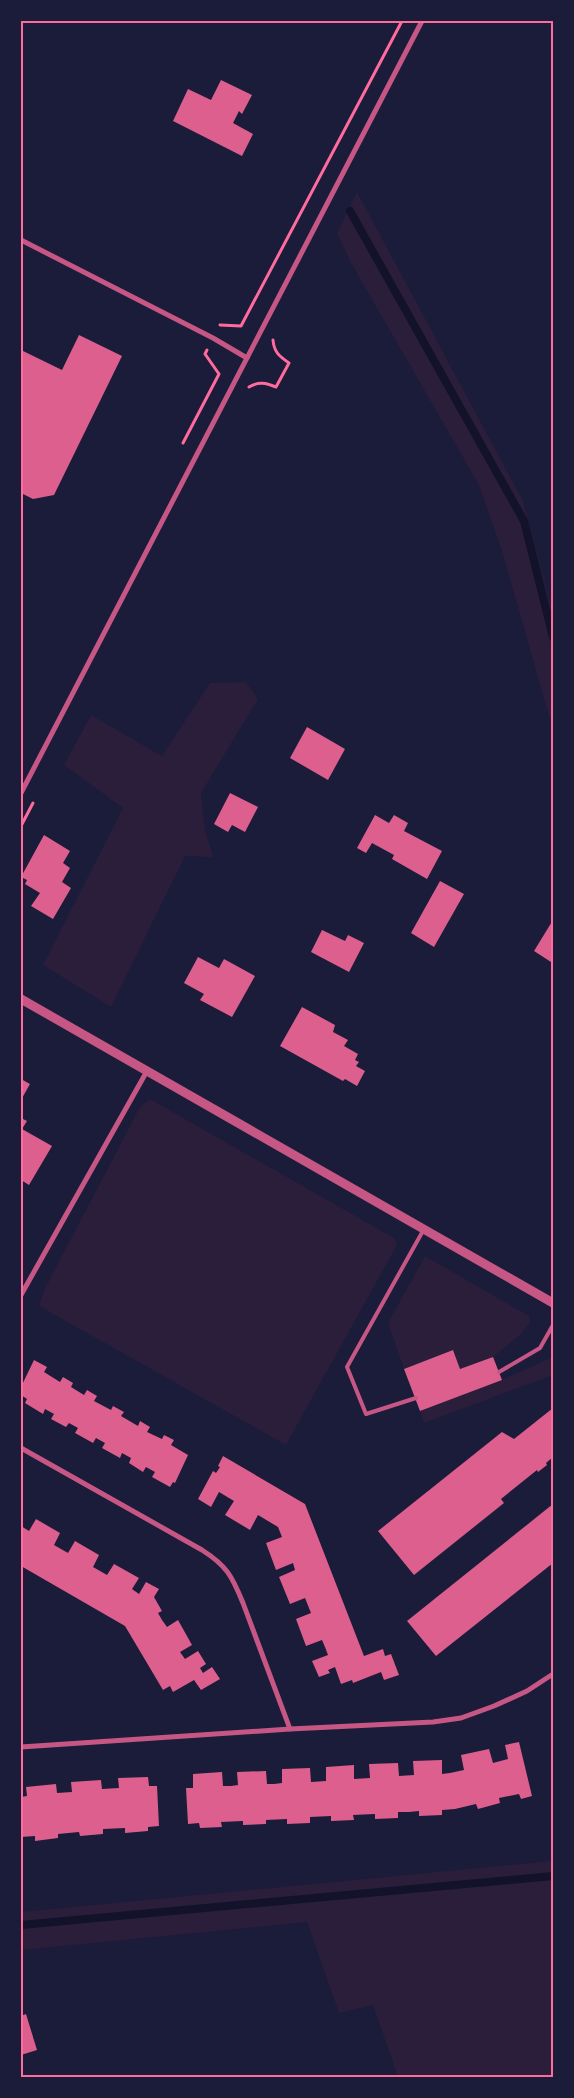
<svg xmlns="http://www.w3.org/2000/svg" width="574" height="2098" viewBox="0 0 574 2098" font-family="'Open Sans',sans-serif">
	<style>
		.green { fill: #2a1e3b }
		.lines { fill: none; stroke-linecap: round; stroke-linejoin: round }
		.stream { stroke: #12122b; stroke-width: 8 }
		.building { fill: #dd5f8e }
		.path { stroke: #ff6b9d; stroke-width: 3 }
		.service { stroke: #c65784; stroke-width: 4 }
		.minor { stroke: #c65784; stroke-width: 5 }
		.tertiary { stroke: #c65784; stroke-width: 9 }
		.neatline { fill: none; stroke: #ff6b9d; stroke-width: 2 }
	</style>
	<rect width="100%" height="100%" fill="#1b1b3a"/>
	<g class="green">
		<polygon points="357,192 523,501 553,614 553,730 503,554 479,485 351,263 337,233"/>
		<polygon points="246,682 258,699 201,793 205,830 213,857 185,856 111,1007 43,965 123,808 64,765 91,715 162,756 210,683"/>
		<polygon points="150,1099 394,1238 397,1245 286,1445 39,1306 45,1288 140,1107"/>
		<polygon points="425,1256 529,1316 530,1323 521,1334 493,1357 460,1369 453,1350 404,1369 390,1329 389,1321"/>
		<polygon points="553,1357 553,1375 424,1423 420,1411 502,1380"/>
		<polygon points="553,1861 553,2077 398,2077 373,2005 339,2013 307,1922 21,1950 21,1912"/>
	</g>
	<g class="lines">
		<g class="stream">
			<polyline points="350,211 524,521 553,637"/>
			<polyline points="21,1925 553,1876"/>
		</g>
	</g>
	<g class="building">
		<polygon points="221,80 252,95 242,114 239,111 233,123 253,134 242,156 173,121 188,89 211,100"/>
		<polygon points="79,335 122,356 54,495 33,499 21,493 21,350 62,370"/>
		<polygon points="307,727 345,749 328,780 290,758"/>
		<polygon points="230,793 258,807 245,832 232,825 228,832 214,824"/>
		<polygon points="375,815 389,823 394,815 408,823 404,831 442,851 427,879 392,859 394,855 372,843 366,853 357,848"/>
		<polygon points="44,835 70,851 63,863 70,868 62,882 71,888 53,919 31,906 40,893 25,884 27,880 21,877"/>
		<polygon points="440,881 464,894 434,947 411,933"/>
		<polygon points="553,920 553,959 551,962 534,951"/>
		<polygon points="322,930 345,941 348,935 364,943 349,972 311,952"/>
		<polygon points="198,957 219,968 224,959 255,976 232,1017 200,1000 204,994 184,983"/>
		<polygon points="302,1007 335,1025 333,1032 348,1040 344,1046 358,1054 355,1060 359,1062 356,1066 365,1071 357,1086 345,1079 343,1081 280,1046"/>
		<polygon points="21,1079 30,1084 21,1100"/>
		<polygon points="21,1118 27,1121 22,1129 52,1146 29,1185 21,1180"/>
		<polygon points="453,1350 460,1369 493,1357 502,1380 420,1411 404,1369"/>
		<polygon points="34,1360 47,1367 44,1372 60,1382 63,1377 73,1383 71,1387 84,1395 87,1390 97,1396 94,1401 111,1410 113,1406 124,1412 121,1416 138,1426 140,1421 150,1427 147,1432 162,1439 164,1435 174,1440 171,1445 188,1455 175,1483 173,1482 170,1487 152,1477 155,1472 146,1467 143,1472 129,1463 131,1458 122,1453 120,1458 102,1448 105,1443 96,1438 93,1443 75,1433 78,1428 69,1423 66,1427 51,1419 54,1414 45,1409 43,1414 25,1403 27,1399 21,1395 21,1387"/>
		<polygon points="553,1408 553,1457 546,1463 547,1465 538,1472 537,1470 501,1499 504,1503 414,1575 378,1531 502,1432 514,1439"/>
		<polygon points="223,1456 305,1504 364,1656 383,1649 385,1656 391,1654 399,1675 384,1680 381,1672 353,1683 352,1680 341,1684 335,1667 328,1670 330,1673 319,1677 312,1661 328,1655 325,1647 322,1640 306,1646 296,1619 311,1613 305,1598 290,1604 279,1577 295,1570 293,1563 276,1570 266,1543 282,1537 278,1527 258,1515 250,1530 225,1515 234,1501 219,1492 211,1507 198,1499 213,1471 216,1473 220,1467 218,1466"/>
		<polygon points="553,1504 553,1563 436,1656 407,1621"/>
		<polygon points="36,1519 60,1533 54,1545 68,1553 75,1541 99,1555 93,1567 107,1575 114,1564 139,1578 132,1589 139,1594 146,1582 159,1589 154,1597 162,1611 158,1613 162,1620 167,1627 178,1620 192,1645 180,1652 185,1659 198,1651 206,1664 200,1668 203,1673 212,1667 220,1679 201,1690 194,1680 173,1692 170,1686 163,1690 125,1626 21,1566 21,1526 29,1531"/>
		<polygon points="519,1742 532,1796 521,1799 519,1794 499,1798 500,1803 478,1809 476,1804 455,1809 442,1810 442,1815 419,1816 419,1811 409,1812 398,1812 398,1818 375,1819 375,1814 353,1815 354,1820 331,1821 331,1816 310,1817 310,1823 287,1824 287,1819 266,1820 266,1824 243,1825 243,1821 221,1822 222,1827 200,1828 199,1823 188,1824 186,1788 193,1788 193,1774 222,1772 223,1786 231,1786 238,1785 237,1772 266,1771 267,1784 274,1784 282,1783 282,1769 310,1768 311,1782 326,1781 326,1767 354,1765 354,1779 370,1778 369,1764 398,1763 399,1776 414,1775 413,1761 442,1760 442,1774 450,1773 464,1770 461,1755 489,1749 493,1763 508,1759 505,1745"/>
		<polygon points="148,1777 149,1786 157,1786 159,1826 148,1827 148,1831 125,1833 125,1828 103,1829 103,1834 80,1836 79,1832 58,1834 58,1838 35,1841 35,1836 21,1837 21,1797 27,1796 26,1787 56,1784 57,1793 72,1792 71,1782 101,1780 102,1789 119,1788 118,1778"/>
		<polygon points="26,2014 37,2050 21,2055 21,2016"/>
	</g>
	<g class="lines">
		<g class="path">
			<polyline points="220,325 241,326 402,21"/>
			<path d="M249,387C259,381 266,383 276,387L289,363C279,356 274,352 273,340"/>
			<polyline points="183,443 219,374 205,354 207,350"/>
			<polyline points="21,826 33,803"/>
		</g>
		<g class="service">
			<polyline points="499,1372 540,1348 553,1325"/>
			<polyline points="416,1398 366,1414 347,1367 424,1229"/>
		</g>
		<g class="minor">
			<polyline points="21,240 213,338 247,358"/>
			<polyline points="21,793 422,21"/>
			<polyline points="21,1295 147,1071"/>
			<path d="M21,1448L202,1550C227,1566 232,1576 243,1603L290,1729"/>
			<polyline points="21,1747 290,1729 433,1722 461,1718 494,1706 527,1691 553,1674"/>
		</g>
		<polyline class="tertiary" points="21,999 553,1303"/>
	</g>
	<rect width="574" height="2098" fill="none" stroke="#1b1b3a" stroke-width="45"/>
	<rect x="22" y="22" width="530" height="2054" class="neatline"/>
</svg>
